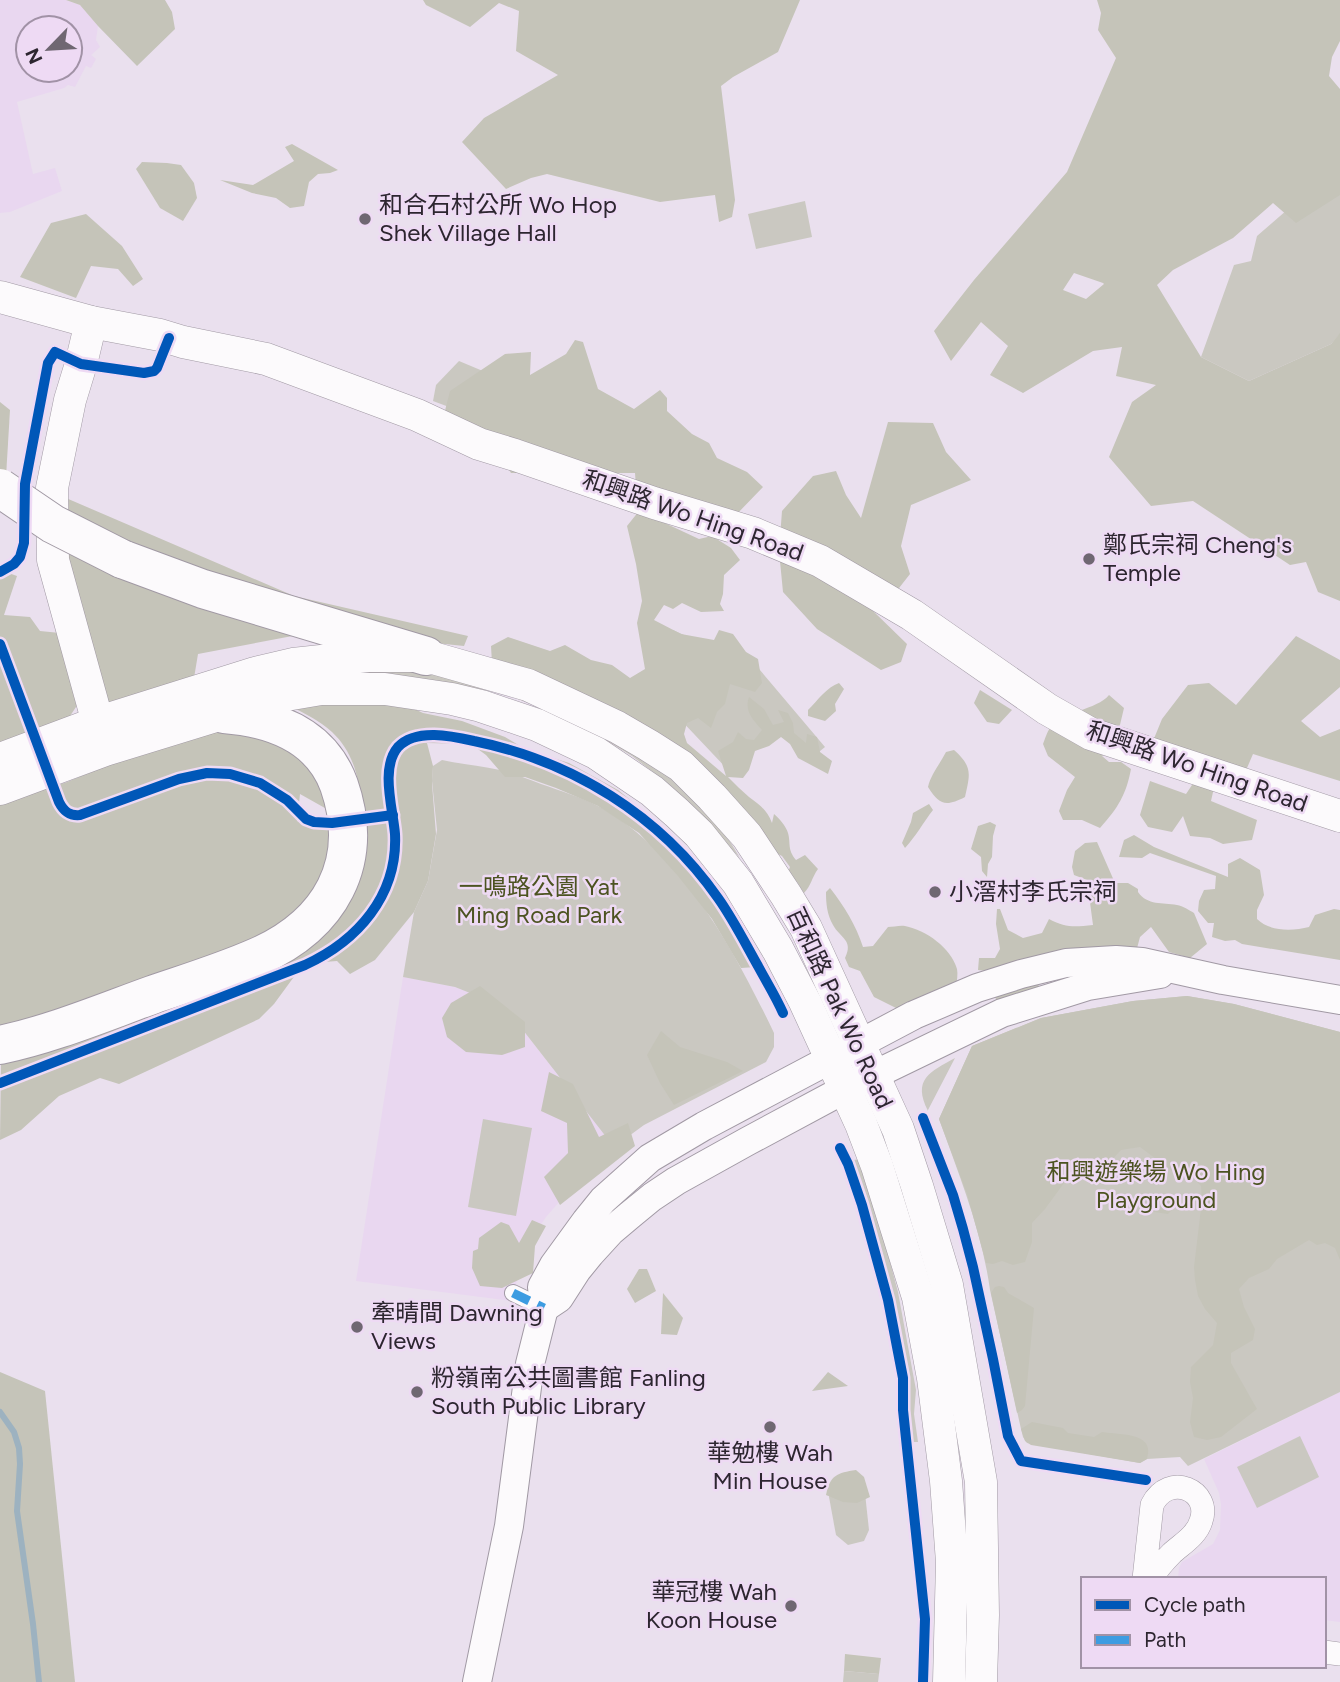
<svg xmlns="http://www.w3.org/2000/svg" width="1340" height="1682" viewBox="0 0 1340 1682" font-family="Figtree,'Noto Sans TC',sans-serif">
	<style>
		.built { fill: #e9d7f0; fill-rule: evenodd }
		.green { fill: #cac8c1 }
		.forest { fill: #c5c4b9; fill-rule: evenodd }
		.lines { fill: none; stroke-linecap: round; stroke-linejoin: round }
		.stream { stroke: #9db2c0; stroke-width: 6 }
		.pedestrian-casing { stroke: #a199a4; stroke-width: 18 }
		.minor-casing { stroke: #a199a4; stroke-width: 24 }
		.tertiary-casing { stroke: #a199a4; stroke-width: 30 }
		.secondary-casing { stroke: #a199a4; stroke-width: 33 }
		.motorway-casing { stroke: #a199a4; stroke-width: 40 }
		.pedestrian { stroke: #fcfafc; stroke-width: 16 }
		.minor { stroke: #fcfafc; stroke-width: 23 }
		.tertiary { stroke: #fcfafc; stroke-width: 28 }
		.secondary { stroke: #fcfafc; stroke-width: 32 }
		.motorway { stroke: #fcfafc; stroke-width: 38 }
		.motorway-bridge-casing { stroke: #a199a4; stroke-width: 40; stroke-linecap: butt }
		.motorway-bridge { stroke: #fcfafc; stroke-width: 38 }
		.quiet { stroke: #3d9ce1; stroke-width: 9; stroke-dasharray: 18 9; stroke-linecap: butt }
		.cycleway-casing { stroke: #eedaf4; stroke-width: 15 }
		.cycleway { stroke: #0057b8; stroke-width: 10 }
		.poi-dot { fill: #6f6772; stroke: #eedaf4; stroke-width: 2.5 }
		.labels { text-anchor: middle; stroke-width: 5; stroke-linejoin: round; paint-order: stroke }
		.poi-label { font-size: 24px; fill: #2d2630; stroke: #eedaf4; text-anchor: start }
		.street-label { font-size: 24px; fill: #2d2630; stroke: #eedaf4 }
		.park-label { font-size: 24px; fill: #4c5321; stroke: #eedaf4 }
	</style>
	<rect width="100%" height="100%" fill="#eae0ee"/>
	<g class="built">
		<path d="M0,0H66L80,5L98,26L96,40L100,47L91,55L96,59L91,68L86,66L75,87L68,85L64,88L17,102L33,174L55,168L62,191L10,212L0,213ZM28,28H70V70H28Z"/>
		<polygon points="403,977 455,987 505,1007 614,1147 573,1186 546,1217 536,1232 523,1261 511,1301 356,1281"/>
		<polygon points="1340,1392 1340,1622 1324,1620 1324,1579 1178,1579 1179,1568 1182,1562 1213,1544 1220,1530 1221,1504 1219,1493 1204,1459"/>
	</g>
	<g class="green">
		<polygon points="1340,164 1340,334 1331,344 1249,381 1201,357 1234,265 1251,261 1257,236"/>
		<polygon points="805,201 812,237 756,249 748,214"/>
		<polygon points="459,361 490,374 465,413 433,401 436,385"/>
		<polygon points="673,630 706,645 749,657 825,747 809,760 780,727 729,771 677,716"/>
		<polygon points="415,669 472,677 637,748 708,805 740,858 671,786 632,756 581,725 531,704 502,693 441,683 307,670"/>
		<path d="M442,760C461,764 481,766 500,770C514,773 527,779 541,784C561,791 581,797 600,807C682,853 735,951 774,1033V1047L766,1062L644,1125L614,1147L505,1007L455,987L403,977L414,912L428,881L437,830L432,781L433,766Z"/>
		<path d="M1187,996L1234,1004L1340,1032V1392L1188,1466L1180,1457L1147,1459L1140,1463L1027,1443L1023,1437L1021,1429L990,1290C982,1231 959,1175 939,1119L972,1046L1041,1018L1133,1001Z"/>
		<path d="M955,1058L928,1110V1111C912,1079 930,1072 955,1058Z"/>
		<polygon points="483,1119 532,1128 516,1216 468,1207"/>
		<path d="M859,1159L876,1209L898,1292L916,1390L914,1414L918,1442H910C908,1432 905,1421 905,1411C905,1402 911,1393 909,1384C899,1308 879,1233 854,1160Z"/>
		<polygon points="1300,1436 1319,1477 1257,1508 1237,1467"/>
		<polygon points="832,1484 864,1484 869,1530 864,1541 848,1545 836,1535 829,1497"/>
		<polygon points="844,1671 879,1674 878,1682 843,1682"/>
	</g>
	<g class="forest">
		<polygon points="66,0 165,0 172,12 175,29 137,66 98,26 80,5"/>
		<polygon points="423,0 800,0 778,52 733,77 721,86 735,200 732,217 719,222 715,195 660,202 547,174 531,178 506,189 462,142 484,118 558,75 516,51 519,11 499,3 470,27 426,5"/>
		<path d="M1097,0H1340V41L1332,57L1329,76L1340,89V195L1296,223L1273,203L1233,238L1173,270L1157,285L1201,357L1249,381L1331,344L1340,333V601L1318,592L1306,562L1290,565L1193,501L1151,506L1109,457L1132,402L1156,385L1116,376L1122,347L1093,351L1023,393L990,375L1008,346L981,322L951,361L934,331L974,280L1067,172L1116,58L1098,30L1101,13ZM1074,273L1103,283L1104,284L1086,299L1063,290Z"/>
		<polygon points="292,144 338,170 330,173 318,174 309,182 304,206 290,208 276,198 252,193 220,180 253,185 294,161 285,147"/>
		<polygon points="142,162 167,163 181,165 194,183 197,198 183,221 160,208 136,169"/>
		<polygon points="86,214 122,246 143,279 133,286 118,269 91,266 76,298 20,277 51,223"/>
		<polygon points="575,340 583,342 598,389 634,409 660,390 667,398 667,411 692,434 709,443 717,458 747,472 763,487 735,516 636,487 635,473 511,473 494,444 438,438 450,391 505,354 531,352 530,375 566,354"/>
		<polygon points="0,402 10,410 6,477 0,496"/>
		<polygon points="888,422 933,423 946,452 971,480 911,505 901,546 910,574 892,597 871,609 907,644 901,662 881,670 817,629 783,592 779,551 782,511 813,476 836,471 846,495 861,518"/>
		<polygon points="59,495 294,596 468,636 464,646 319,631 198,654 185,732 84,695 68,719 0,745 0,570 17,576 4,615 30,617 40,631 70,634"/>
		<path d="M639,511L699,539L712,536L731,548L740,560L724,575L723,594L720,604L724,611L701,612L682,603L673,609L664,605L654,620L681,634L714,640L719,630L733,634L746,652L758,659L762,683L755,692L730,684L725,704L717,712L711,728L698,718L687,723L684,734L687,743L726,776L718,751L733,742L738,732L746,739L754,740L762,730C753,720 744,711 749,697L764,709L773,725L784,722L778,710L788,713L793,723L794,733L806,743L807,734L817,737L820,752L832,761L828,774L798,758L790,744L781,737L769,746L755,751L749,770L743,778L728,777C735,784 742,791 749,797C760,805 767,810 772,823L774,814C779,818 786,826 788,833C791,844 787,849 796,860L805,855L818,869C812,877 811,886 804,893L797,882L786,877L790,867L782,856L770,850L765,835L605,730L579,731L566,710L492,663L491,646L508,637L550,651L565,645L591,660L612,665L630,678L645,669L637,623L642,601L636,564L627,526Z"/>
		<polygon points="1296,636 1340,660 1340,687 1301,721 1320,737 1340,729 1340,781 1253,754 1247,768 1259,801 1215,783 1211,801 1257,820 1252,840 1223,844 1210,838 1190,836 1183,816 1172,832 1148,827 1140,815 1150,781 1186,794 1198,776 1153,741 1162,719 1188,685 1209,683 1236,705"/>
		<path d="M839,683L844,689L835,704L836,711L825,721L808,716V710C818,700 827,687 839,683Z"/>
		<polygon points="980,690 1012,710 999,724 987,722 974,703"/>
		<path d="M1109,695L1124,708L1114,750L1102,756L1109,762H1121L1131,769C1126,795 1118,808 1100,828L1082,820H1063L1059,811L1067,790L1075,777L1048,756L1043,744C1045,739 1047,732 1050,728C1062,711 1097,710 1109,695Z"/>
		<path d="M391,698L423,713L462,721L505,737L525,749L569,763L618,790L639,807L646,818L665,830L686,851L719,892L737,918L758,962L756,967L741,968L712,919L678,876L639,833L598,806L556,788L525,777H505L486,755L471,744L427,743L433,766L432,784L436,834L428,881L414,912L375,960L350,974L337,961L311,963L296,974L274,1004L259,1019L119,1084L100,1078L59,1096L21,1130L0,1140L1,1062L266,965L362,850C361,808 365,763 332,732C320,721 304,713 290,706Z"/>
		<polygon points="224,732 282,743 317,774 332,812 300,794 297,821 318,829 333,830 323,878 303,906 261,938 0,1029 0,804 67,782 166,741 199,733"/>
		<path d="M954,750C973,767 970,774 965,797C946,807 939,805 928,787C931,774 940,764 946,752Z"/>
		<path d="M929,804L933,810C923,823 916,836 905,848L902,843L911,822L913,813Z"/>
		<polygon points="990,822 996,825 993,836 992,857 988,864 987,877 982,871 981,857 971,849 978,826"/>
		<path d="M1134,835L1154,847L1228,877V864L1240,858L1260,870L1264,895L1257,910V919C1270,932 1293,931 1309,927L1315,915L1334,909L1340,910V960L1242,944L1235,940L1225,941L1212,937L1214,923H1208L1198,911L1199,901L1204,890L1215,889L1216,876L1150,853L1142,858L1119,857L1124,840Z"/>
		<path d="M1097,842L1115,883H1128L1138,889V892C1148,906 1162,902 1177,905C1183,906 1189,910 1194,913L1207,944L1190,958L1169,952L1151,927L1140,937L1136,952L1033,963L1039,987L1007,1024L997,1000L980,979L994,972L978,970L979,958H995L1000,949L996,924L997,909H1000L1008,930L1023,938L1042,933L1049,919C1066,928 1074,927 1093,925L1087,880L1074,875L1072,867L1075,851L1085,843Z"/>
		<path d="M830,888C844,906 856,925 863,947L873,946L888,927C893,927 900,925 905,926C926,930 951,948 957,969C958,974 957,981 956,986L900,1010L874,997L860,971L849,967L845,958C854,940 840,938 833,925C827,914 826,904 826,892Z"/>
		<polygon points="480,986 525,1022 525,1047 502,1055 466,1052 447,1037 442,1018 451,1003"/>
		<polygon points="1187,996 1234,1004 1340,1032 1340,1260 1335,1248 1325,1243 1317,1245 1309,1240 1277,1259 1269,1269 1249,1278 1239,1289 1244,1307 1255,1329 1253,1340 1231,1353 1231,1363 1257,1409 1221,1437 1207,1440 1194,1437 1190,1422 1193,1398 1190,1382 1191,1367 1213,1345 1217,1323 1205,1309 1198,1296 1195,1280 1194,1267 1202,1200 1201,1186 1190,1175 1175,1173 1140,1147 1121,1150 1108,1164 1086,1169 1064,1183 1045,1209 1032,1223 1032,1242 1025,1262 1013,1265 1002,1261 993,1264 986,1263 967,1194 939,1119 972,1046 1041,1018 1133,1001"/>
		<polygon points="661,1031 680,1047 727,1062 743,1071 674,1105 660,1083 647,1055"/>
		<polygon points="549,1072 573,1084 599,1137 628,1123 635,1146 560,1205 544,1177 568,1153 567,1123 541,1111"/>
		<polygon points="1165,1198 1172,1199 1175,1203 1175,1207 1168,1214 1141,1210 1157,1200"/>
		<polygon points="532,1220 546,1226 535,1246 533,1273 502,1288 480,1286 472,1268 473,1251 478,1249 479,1238 501,1222 509,1225 519,1243"/>
		<polygon points="639,1269 647,1269 656,1291 635,1303 627,1289"/>
		<polygon points="999,1286 1004,1287 1008,1293 1034,1308 1025,1406 1022,1410 1017,1413 991,1293 995,1287"/>
		<polygon points="663,1293 683,1318 677,1335 661,1334"/>
		<polygon points="0,1372 45,1391 75,1682 0,1682"/>
		<polygon points="828,1372 848,1386 812,1391"/>
		<path d="M1032,1422L1063,1428L1068,1433L1094,1437L1102,1432C1120,1435 1156,1432 1147,1459L1140,1463L1031,1445L1025,1441L1021,1429Z"/>
		<path d="M856,1470L864,1477L870,1497L857,1503L843,1502L826,1495C830,1475 837,1473 856,1470Z"/>
		<polygon points="845,1654 881,1658 879,1674 844,1671"/>
	</g>
	<g class="lines">
		<polyline class="stream" points="0,1412 14,1432 19,1448 20,1464 17,1511 33,1624 39,1682"/>
		<defs>
			<polyline id="pedestrian" points="513,1293 544,1308"/>
			<g id="minor">
				<path d="M1144,1579L1152,1505C1169,1471 1212,1491 1201,1521C1197,1535 1182,1544 1172,1553C1164,1561 1157,1569 1151,1579"/>
				<polyline points="1324,1652 1340,1654"/>
			</g>
			<g id="tertiary">
				<polyline points="544,1308 559,1298 577,1270 590,1254 611,1231 630,1215 652,1197 676,1181 748,1141 845,1089 1002,1013 1088,986 1160,974"/>
				<polyline points="477,1682 509,1526 530,1364 544,1308 542,1287 554,1265 586,1221 603,1200 650,1158 704,1126 914,1015 977,988 1021,974 1066,963 1116,960 1142,962 1223,980 1340,1000"/>
			</g>
			<g id="secondary">
				<polyline points="0,297 91,322 160,335 183,342 266,359 417,415 479,444 515,455 654,503 753,533 820,561 912,615 1047,709 1091,734 1340,816"/>
				<polyline points="91,322 81,364 70,400 52,488 53,560 103,741"/>
				<polyline points="0,759 99,722 255,673 293,664 368,656 426,656 528,685 617,727 648,745 681,766 712,797 747,836 786,895 806,928 898,1129 917,1186 947,1285 981,1482 983,1615 981,1682"/>
				<polyline points="0,789 105,750 280,696 321,689 385,689 452,699 481,706 537,725 596,753 652,791 677,813 699,834 738,883 778,950 805,1002 845,1089 861,1124 877,1166 918,1297 933,1378 946,1481 952,1562 949,1682"/>
			</g>
			<g id="motorway">
				<polyline points="122,559 203,589 426,656"/>
				<path d="M0,1045C52,1034 102,1013 152,995C187,983 223,972 257,957C330,925 366,863 339,785C321,735 273,718 224,714"/>
			</g>
		</defs>
		<use href="#pedestrian" class="pedestrian-casing"/>
		<use href="#minor" class="minor-casing"/>
		<use href="#tertiary" class="tertiary-casing"/>
		<use href="#secondary" class="secondary-casing"/>
		<use href="#motorway" class="motorway-casing"/>
		<use href="#pedestrian" class="pedestrian"/>
		<use href="#minor" class="minor"/>
		<use href="#tertiary" class="tertiary"/>
		<use href="#secondary" class="secondary"/>
		<use href="#motorway" class="motorway"/>
		<defs>
			<polyline id="motorway-bridge" points="0,488 53,524 122,559"/>
		</defs>
		<use href="#motorway-bridge" class="motorway-bridge-casing"/>
		<use href="#motorway-bridge" class="motorway-bridge"/>
		<polyline class="quiet" points="513,1293 544,1308"/>
		<defs>
			<g id="cycleway">
				<polyline points="0,572 14,564 20,557 24,543 25,484 48,363 55,352 81,364 144,373 154,371 157,368 169,338"/>
				<path d="M0,644L59,802C64,812 70,816 80,815L179,779L207,773L230,774L260,783L287,800L306,819L314,822L332,823L393,815"/>
				<path d="M0,1083L305,965C357,941 398,896 395,834C393,809 380,768 398,747C416,728 452,736 474,741C572,761 660,815 718,898C733,919 745,943 758,966C766,981 776,997 783,1013"/>
				<polyline points="923,1118 953,1195 963,1229 973,1267 993,1359 1008,1436 1021,1461 1146,1480"/>
				<polyline points="840,1148 848,1164 862,1205 888,1300 903,1378 903,1410 925,1619 923,1682"/>
			</g>
		</defs>
		<use href="#cycleway" class="cycleway-casing"/>
		<use href="#cycleway" class="cycleway"/>
	</g>
	<g class="poi-dot">
		<circle cx="365" cy="219" r="7"/>
		<circle cx="1089" cy="559" r="7"/>
		<circle cx="935" cy="892" r="7"/>
		<circle cx="357" cy="1327" r="7"/>
		<circle cx="417" cy="1392" r="7"/>
		<circle cx="770" cy="1427" r="7"/>
		<circle cx="791" cy="1606" r="7"/>
	</g>
	<g class="labels">
		<g class="poi-label">
			<text x="379" y="213">和合石村公所 Wo Hop<tspan x="379" dy="28">Shek Village Hall</tspan></text>
			<text x="1103" y="553">鄭氏宗祠 Cheng's<tspan x="1103" dy="28">Temple</tspan></text>
			<text x="949" y="900">小滘村李氏宗祠</text>
			<text x="371" y="1321">牽晴間 Dawning<tspan x="371" dy="28">Views</tspan></text>
			<text x="431" y="1386">粉嶺南公共圖書館 Fanling<tspan x="431" dy="28">South Public Library</tspan></text>
			<text x="770" y="1461" text-anchor="middle">華勉樓 Wah<tspan x="770" dy="28">Min House</tspan></text>
			<text x="777" y="1600" text-anchor="end">華冠樓 Wah<tspan x="777" dy="28">Koon House</tspan></text>
		</g>
		<g class="street-label">
			<text transform="translate(693 516) rotate(19)" y="8">和興路 Wo Hing Road</text>
			<text transform="translate(1197 767) rotate(19)" y="8">和興路 Wo Hing Road</text>
			<text transform="translate(840 1008) rotate(65)" y="8">百和路 Pak Wo Road</text>
		</g>
		<g class="park-label">
			<text x="539" y="895">一鳴路公園 Yat<tspan x="539" dy="28">Ming Road Park</tspan></text>
			<text x="1156" y="1180">和興遊樂場 Wo Hing<tspan x="1156" dy="28">Playground</tspan></text>
		</g>
	</g>
	<rect x="1081" y="1577" width="245" height="91" fill="#eedaf4" stroke="#a192a6" stroke-width="2"/>
	<rect x="1095" y="1600" width="35" height="10" fill="#0057b8" stroke="#a192a6" stroke-width="2"/>
	<text x="1144" y="1612" font-size="21" fill="#2d2630">Cycle path</text>
	<rect x="1095" y="1635" width="35" height="10" fill="#3d9ce1" stroke="#a192a6" stroke-width="2"/>
	<text x="1144" y="1647" font-size="21" fill="#2d2630">Path</text>
	<g transform="translate(49 49) rotate(245)"><circle r="33" fill="#eedaf4" stroke="#a192a6" stroke-width="2"/>
	<path d="M0-5L12 26L0 18L-12 26Z" fill="#6f6772"/>
	<text y="-10" font-size="19" font-weight="bold" text-anchor="middle" fill="#2d2630">N</text>
	</g>
</svg>
